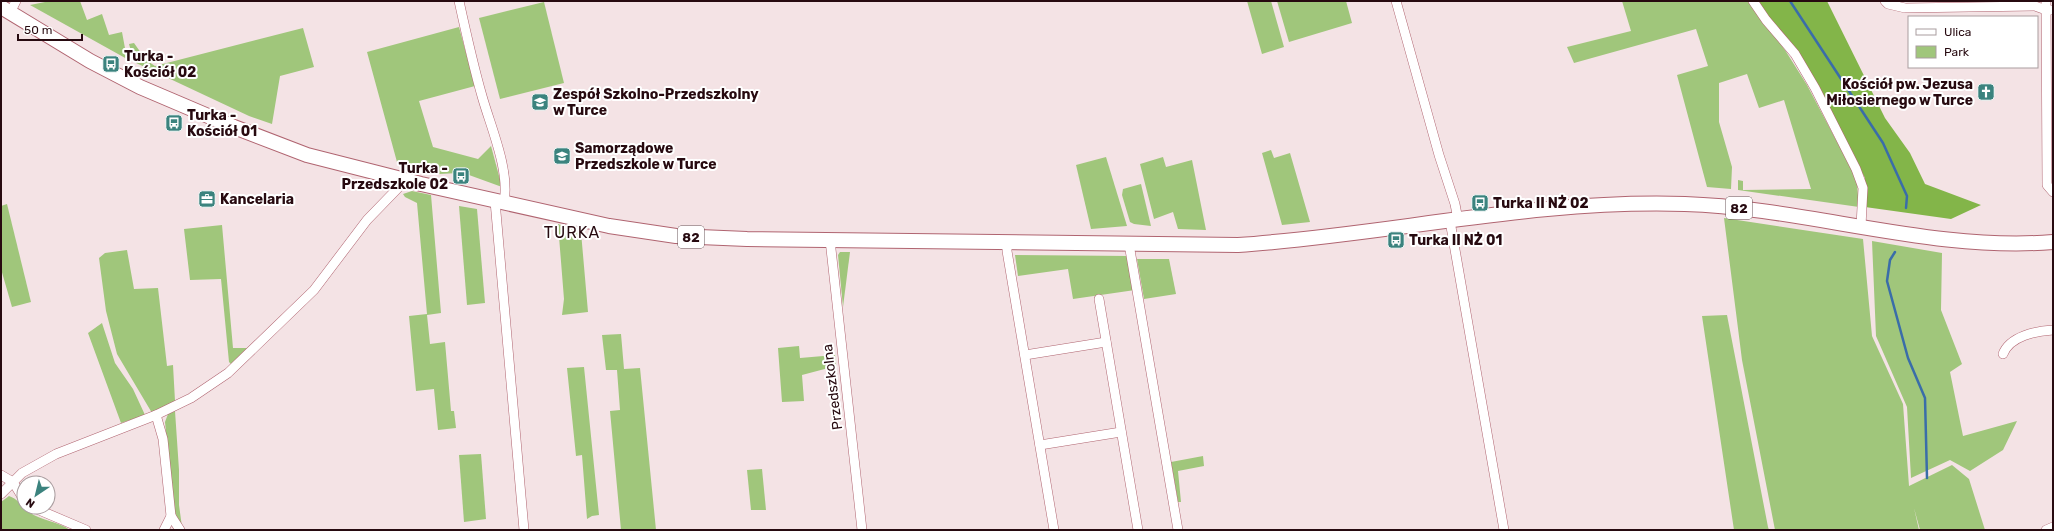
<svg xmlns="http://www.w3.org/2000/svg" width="2054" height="531" viewBox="0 0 2054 531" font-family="Rubik,sans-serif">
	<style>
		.green { fill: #a0c67b }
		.forest { fill: #83b549 }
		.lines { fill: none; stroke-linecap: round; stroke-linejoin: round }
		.stream { stroke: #3a6da9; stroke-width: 2.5 }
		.street-casing { stroke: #b06470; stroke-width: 10 }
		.primary-casing { stroke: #b06470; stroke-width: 16 }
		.street { stroke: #fff; stroke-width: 9 }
		.primary { stroke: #fff; stroke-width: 14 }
		.labels { text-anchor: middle; stroke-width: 4; stroke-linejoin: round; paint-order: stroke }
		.shield { fill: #fff; stroke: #685458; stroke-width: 1 }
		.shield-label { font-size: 13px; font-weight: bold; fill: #270a10 }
		.poi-label { font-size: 14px; font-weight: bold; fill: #270a10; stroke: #fff; text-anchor: start }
		.street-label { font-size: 14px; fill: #270a10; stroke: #fff }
		.quarter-label { font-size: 16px; letter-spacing: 1px; fill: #270a10; stroke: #fff }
	</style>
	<rect width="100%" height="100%" fill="#f4e3e5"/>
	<g class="green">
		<polygon points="50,1 80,1 87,20 102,14 109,35 122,32 127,59 30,5"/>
		<polygon points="1247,1 1271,1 1284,47 1262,54"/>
		<polygon points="1277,1 1346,1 1352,23 1289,42"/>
		<polygon points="1622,1 1748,1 1785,50 1807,85 1854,174 1857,184 1859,207 1738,190 1738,180 1743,181 1743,190 1811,189 1784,100 1759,108 1747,74 1719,83 1719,122 1732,167 1731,189 1707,187 1677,75 1708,66 1696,29 1574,63 1567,47 1631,31"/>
		<polygon points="544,2 564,83 500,99 479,18"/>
		<polygon points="459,27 475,86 419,101 433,147 478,159 491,146 502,187 469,175 459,173 439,174 397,162 367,52"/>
		<polygon points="303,28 314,67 280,76 272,124 249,116 134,62 129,44 134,43 146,60 155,66"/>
		<polygon points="1271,150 1274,158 1290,153 1310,222 1282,225 1262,153"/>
		<polygon points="1106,157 1127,226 1091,229 1076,165"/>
		<polygon points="1163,157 1166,167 1192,160 1206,230 1178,229 1173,212 1154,219 1140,164"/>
		<polygon points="1141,184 1151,226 1134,224 1130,222 1122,195 1123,189"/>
		<polygon points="412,191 431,195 441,313 427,315 430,344 445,342 451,411 454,411 456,428 438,430 434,389 416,391 409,316 427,314 417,203 405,197 403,194"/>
		<polygon points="7,204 31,302 12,307 1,269 1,206"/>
		<polygon points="459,206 477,209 485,303 467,305"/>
		<polygon points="1724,218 1863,239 1872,336 1903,404 1909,486 1952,465 1969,479 1985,530 1920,530 1914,508 1919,530 1775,530 1742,360"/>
		<polygon points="558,224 581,232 588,312 562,315 564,299"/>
		<polygon points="222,225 233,348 248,348 232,365 229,362 221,279 190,280 184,229"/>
		<polygon points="1872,241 1942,253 1941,310 1962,364 1950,372 1963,436 2017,421 2003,450 1970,471 1950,460 1911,478 1907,407 1876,336"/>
		<polygon points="127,250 134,289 158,288 167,366 173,365 175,401 152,413 117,354 106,311 99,258 105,253"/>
		<polygon points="840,252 850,252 843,307 838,255"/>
		<polygon points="1015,255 1129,256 1135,290 1073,299 1068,269 1018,276"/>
		<polygon points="1137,259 1169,259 1176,294 1144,299"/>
		<polygon points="1727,315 1768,527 1769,530 1734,530 1702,316"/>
		<polygon points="102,323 115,363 133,389 145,415 121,423 88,333"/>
		<polygon points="621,334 624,369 640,368 656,530 621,530 610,411 620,410 617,370 606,370 602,335"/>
		<polygon points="799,346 800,358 835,355 836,366 802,375 804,401 782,402 778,348"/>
		<polygon points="584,367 599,515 592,516 587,519 582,455 576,456 567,368"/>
		<path d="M175,411L179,470V505L182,527C167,508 168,448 165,422L168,414Z"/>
		<polygon points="481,454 486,519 464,522 459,455"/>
		<polygon points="1203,456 1204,466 1178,471 1181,502 1178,502 1171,462"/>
		<polygon points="762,469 766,510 751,510 747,470"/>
		<path d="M9,496C18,499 22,506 29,512C41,521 58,521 70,530H1V502Z"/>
	</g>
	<polygon class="forest" points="1758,1 1827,1 1885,118 1910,153 1925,184 1981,205 1951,219 1865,207 1865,178 1823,99"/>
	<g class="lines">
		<g class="stream">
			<polyline points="1790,1 1883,143 1907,196 1906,208"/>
			<polyline points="1895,252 1890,260 1887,281 1908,358 1925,398 1927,478"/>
		</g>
		<defs>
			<g id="street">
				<path d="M459,1C466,33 473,65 482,96C491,128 510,170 504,203"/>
				<polyline points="1396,1 1439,155 1455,204 1458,220"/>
				<polyline points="1753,1 1766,20 1795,54 1815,88 1856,169 1863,188 1861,226"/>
				<polyline points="1885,1 1888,4 1905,8 2035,6 2046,10 2053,10"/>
				<polyline points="2046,1 2047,185 2053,192"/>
				<polyline points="10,13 16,1"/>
				<polyline points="495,201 524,530"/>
				<polyline points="1450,221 1504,530"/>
				<polyline points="830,240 862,530"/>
				<polyline points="1007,243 1007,251 1054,530"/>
				<polyline points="1129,244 1178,530"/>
				<polyline points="1099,299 1138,530"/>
				<path d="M2003,354C2010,336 2036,331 2053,330"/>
				<polyline points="1025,355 1106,342"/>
				<polyline points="156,415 163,439 171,516 164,530"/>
				<polyline points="1040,445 1121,432"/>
				<polyline points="1,475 13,482 24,500"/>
				<polyline points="1,494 22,473 56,454 156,415 191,398 228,373 314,290 367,220 398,188 401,179"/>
				<polyline points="32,507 86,530"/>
				<polyline points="171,516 180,530"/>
				<polyline points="2046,530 2053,527"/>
			</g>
			<path id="primary" d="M1,7L90,61L140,87L234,127L307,155L421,184L609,226L676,236L747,239L1238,245C1387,235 1534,199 1685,204C1807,208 1931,252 2053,242"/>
		</defs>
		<use href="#street" class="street-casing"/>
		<use href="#primary" class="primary-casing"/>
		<use href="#street" class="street"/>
		<use href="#primary" class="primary"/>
	</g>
	<defs>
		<symbol id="bus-square" viewBox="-11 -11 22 22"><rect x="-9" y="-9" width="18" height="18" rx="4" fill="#3b837e" stroke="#fff"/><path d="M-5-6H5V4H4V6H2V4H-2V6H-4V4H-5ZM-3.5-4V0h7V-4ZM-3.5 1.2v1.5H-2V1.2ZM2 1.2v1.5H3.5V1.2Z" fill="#fff"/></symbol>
		<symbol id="church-square" viewBox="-11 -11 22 22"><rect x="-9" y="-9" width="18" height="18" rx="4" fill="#3b837e" stroke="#fff"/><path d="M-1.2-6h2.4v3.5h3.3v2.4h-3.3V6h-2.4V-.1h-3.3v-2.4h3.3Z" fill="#fff"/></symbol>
		<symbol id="school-square" viewBox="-11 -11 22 22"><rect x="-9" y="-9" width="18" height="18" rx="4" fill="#3b837e" stroke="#fff"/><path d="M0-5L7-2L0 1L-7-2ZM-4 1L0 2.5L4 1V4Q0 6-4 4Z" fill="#fff"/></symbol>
		<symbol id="office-square" viewBox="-11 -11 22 22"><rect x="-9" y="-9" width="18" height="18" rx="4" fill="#3b837e" stroke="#fff"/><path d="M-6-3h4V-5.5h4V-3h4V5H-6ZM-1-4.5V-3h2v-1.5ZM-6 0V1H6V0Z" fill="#fff"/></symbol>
	</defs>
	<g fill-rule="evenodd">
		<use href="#bus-square" x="101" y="54" width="20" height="20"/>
		<use href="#church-square" x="1976" y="82" width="20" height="20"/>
		<use href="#school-square" x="530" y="92" width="20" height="20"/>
		<use href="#bus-square" x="164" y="113" width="20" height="20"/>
		<use href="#school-square" x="552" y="146" width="20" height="20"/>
		<use href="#bus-square" x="451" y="166" width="20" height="20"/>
		<use href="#office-square" x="197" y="189" width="20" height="20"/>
		<use href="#bus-square" x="1470" y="193" width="20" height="20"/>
		<use href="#bus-square" x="1386" y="230" width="20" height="20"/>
	</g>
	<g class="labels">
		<g class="shield">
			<rect x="1726" y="197" width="26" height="22" rx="3"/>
			<rect x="678" y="226" width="26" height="22" rx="3"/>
		</g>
		<g class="shield-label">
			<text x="1739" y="213">82</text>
			<text x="691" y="242">82</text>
		</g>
		<g class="poi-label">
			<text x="124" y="61">Turka -<tspan x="124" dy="16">Kościół 02</tspan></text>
			<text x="1973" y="89" text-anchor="end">Kościół pw. Jezusa<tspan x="1973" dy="16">Miłosiernego w Turce</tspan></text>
			<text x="553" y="99">Zespół Szkolno-Przedszkolny<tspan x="553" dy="16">w Turce</tspan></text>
			<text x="187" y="120">Turka -<tspan x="187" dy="16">Kościół 01</tspan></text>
			<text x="575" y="153">Samorządowe<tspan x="575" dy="16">Przedszkole w Turce</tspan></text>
			<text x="448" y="173" text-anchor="end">Turka -<tspan x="448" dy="16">Przedszkole 02</tspan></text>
			<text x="220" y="204">Kancelaria</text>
			<text x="1493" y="208">Turka II NŻ 02</text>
			<text x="1409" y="245">Turka II NŻ 01</text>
		</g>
		<g class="street-label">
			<text transform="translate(832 387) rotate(-97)" y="5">Przedszkolna</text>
		</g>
		<g class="quarter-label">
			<text x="572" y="238">TURKA</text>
		</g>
	</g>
	<rect width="2054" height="531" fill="none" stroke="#270a10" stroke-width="4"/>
	<rect x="1908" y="16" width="130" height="52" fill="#ffffff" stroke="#a99d9f"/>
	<rect x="1916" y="29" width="20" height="6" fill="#ffffff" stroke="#a99d9f"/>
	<text x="1944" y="36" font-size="12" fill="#270a10">Ulica</text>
	<rect x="1916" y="46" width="20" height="12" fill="#a0c67b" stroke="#a99d9f"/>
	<text x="1944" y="56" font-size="12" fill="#270a10">Park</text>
	<g transform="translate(36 495) rotate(215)"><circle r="19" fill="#ffffff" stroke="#a99d9f"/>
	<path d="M0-3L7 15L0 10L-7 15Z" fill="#3b837e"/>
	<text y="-6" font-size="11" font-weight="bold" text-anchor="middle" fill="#270a10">N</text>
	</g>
	<path d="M18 34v6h64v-6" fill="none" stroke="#270a10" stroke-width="2"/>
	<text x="24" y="34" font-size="12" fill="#270a10" stroke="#ffffff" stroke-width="3" paint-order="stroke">50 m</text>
</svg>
